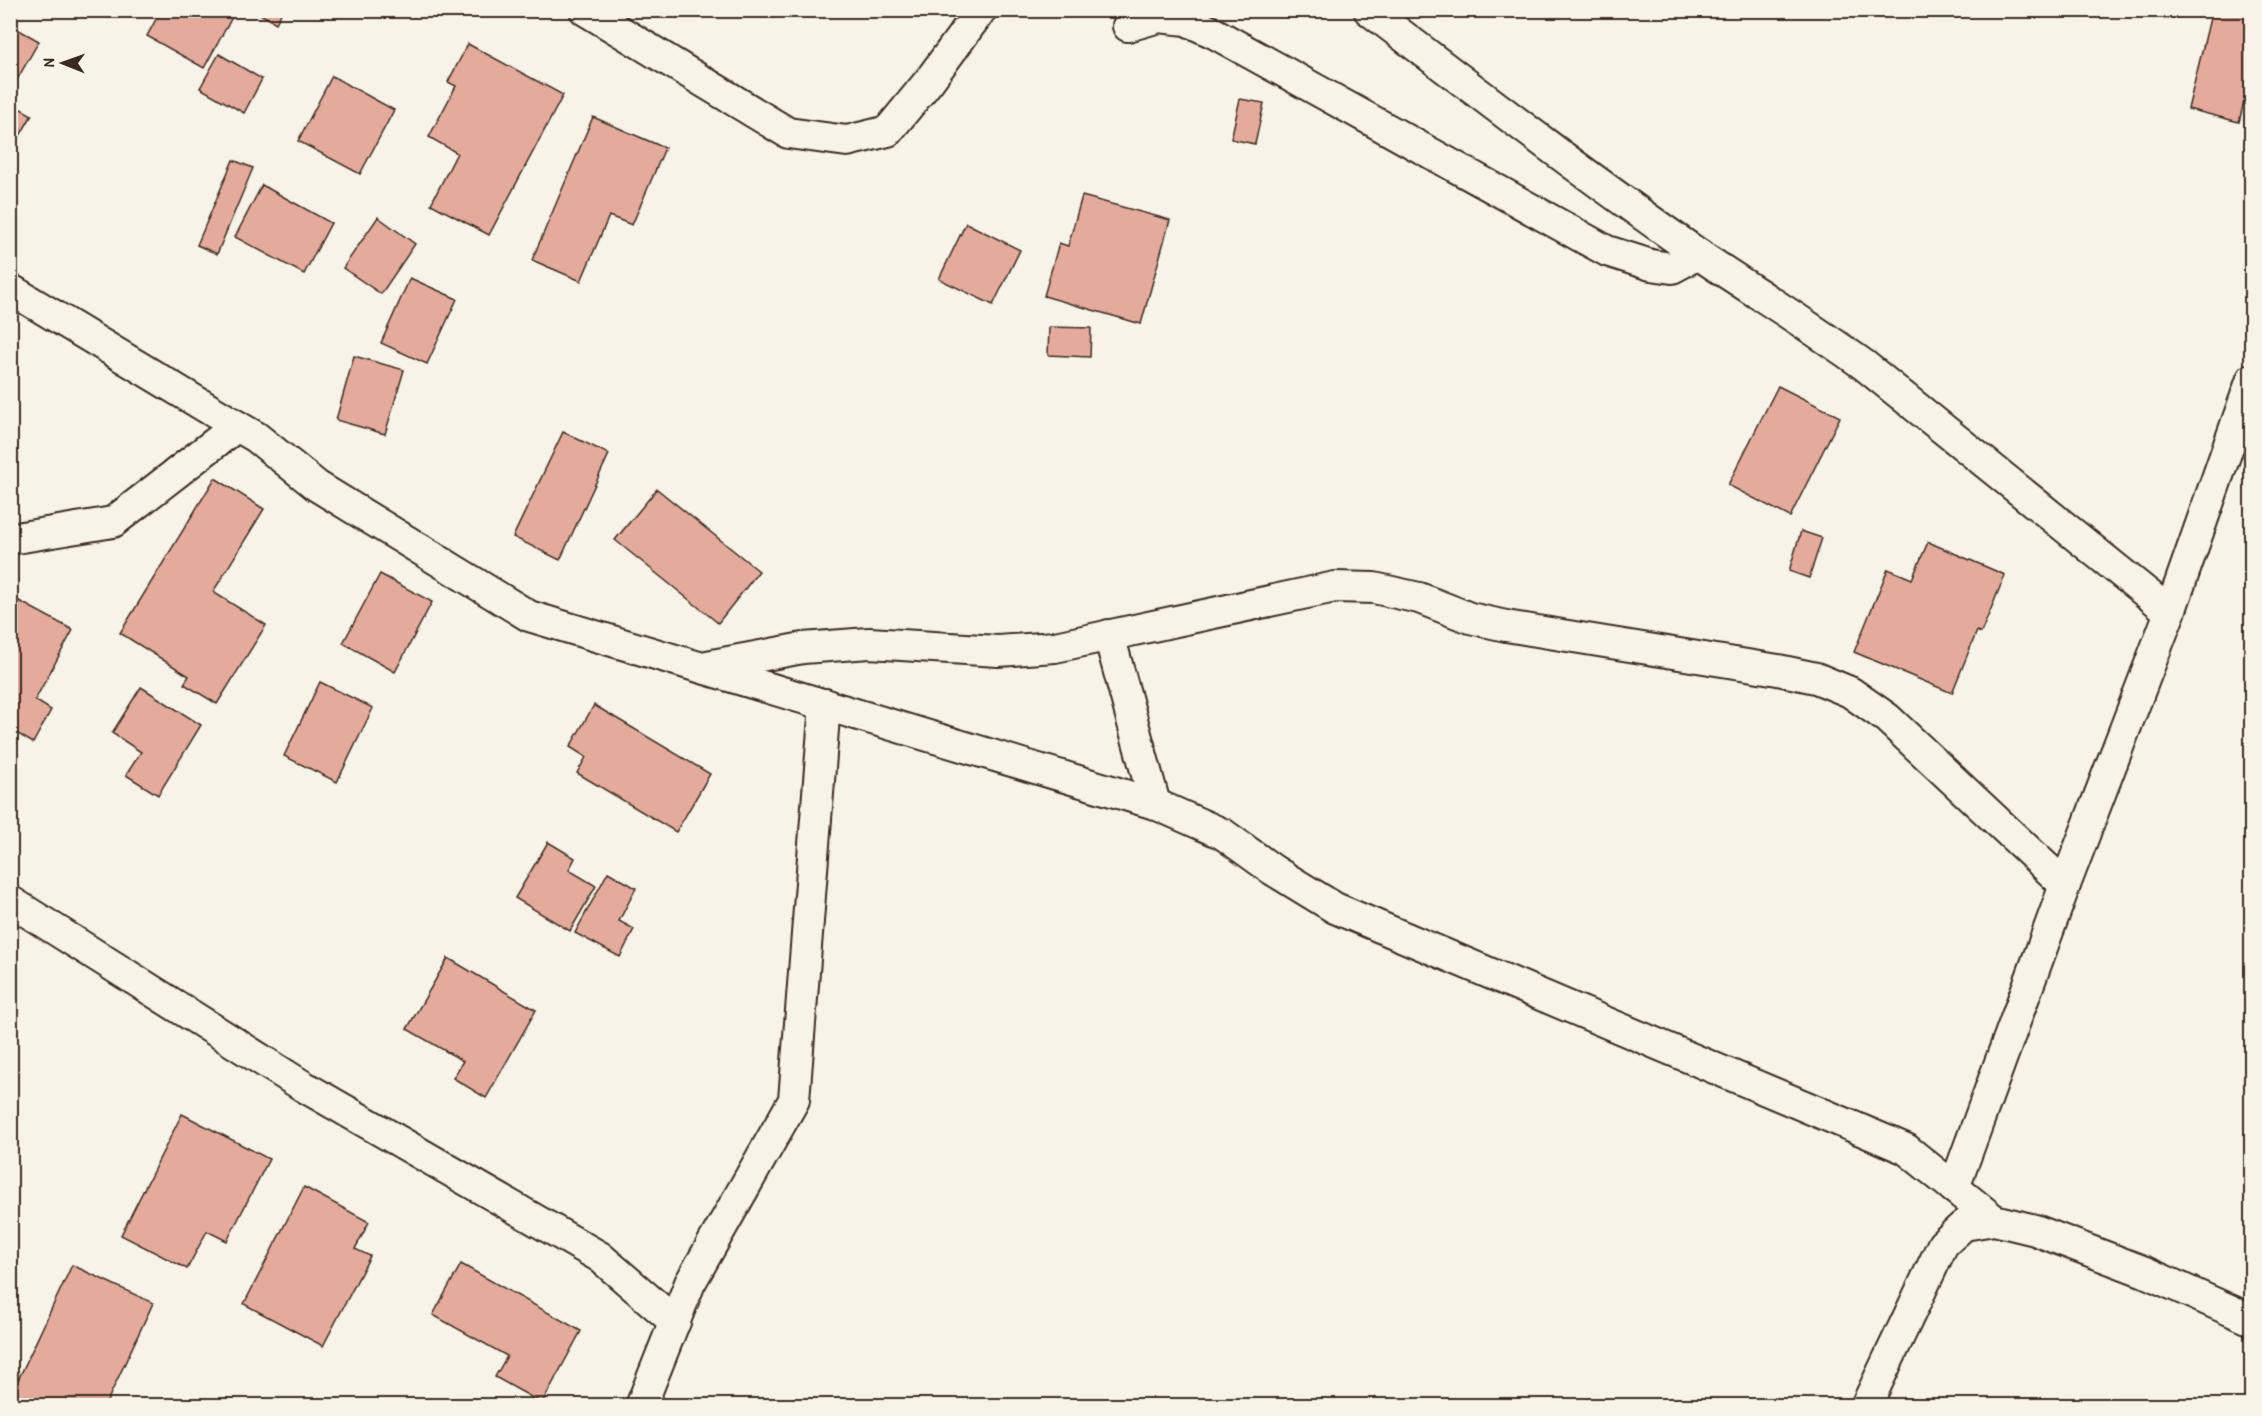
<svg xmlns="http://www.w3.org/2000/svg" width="2262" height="1416" viewBox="0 0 2262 1416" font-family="'Patrick Hand',sans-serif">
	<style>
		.building { fill: #e4ab9d; stroke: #3b2a1e; stroke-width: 1.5 }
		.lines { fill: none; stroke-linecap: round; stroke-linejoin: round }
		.street-casing { stroke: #3b2a1e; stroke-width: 34 }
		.street { stroke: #f7f3e8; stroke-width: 30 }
	</style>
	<rect width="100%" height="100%" fill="#f7f3e8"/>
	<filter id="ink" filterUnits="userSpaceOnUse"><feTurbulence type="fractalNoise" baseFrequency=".0167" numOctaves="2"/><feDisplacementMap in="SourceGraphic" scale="12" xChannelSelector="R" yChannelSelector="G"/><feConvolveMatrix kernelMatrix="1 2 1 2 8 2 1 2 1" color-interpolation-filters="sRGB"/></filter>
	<g filter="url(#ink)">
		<g class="building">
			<polygon points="161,10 236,10 204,68 147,36"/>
			<polygon points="253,10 283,10 276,23"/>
			<polygon points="2212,10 2252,10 2252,70 2239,122 2188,109"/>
			<polygon points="10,25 39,41 10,92"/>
			<polygon points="468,44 563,95 489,235 431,204 457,153 429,137 456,86 448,82"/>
			<polygon points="219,54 262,79 244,113 200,88"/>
			<polygon points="332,76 394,110 360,174 298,141"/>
			<polygon points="1240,99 1264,103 1255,144 1231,139"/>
			<polygon points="10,103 32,115 10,153"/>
			<polygon points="593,117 665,148 632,225 609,216 581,281 532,260"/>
			<polygon points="233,160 253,168 217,254 197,245"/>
			<polygon points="262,185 331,223 304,274 235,237"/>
			<polygon points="1082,196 1170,220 1141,324 1044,296 1059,243 1068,246"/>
			<polygon points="378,217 415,244 381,294 343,268"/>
			<polygon points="966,223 1020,250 993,305 939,279"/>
			<polygon points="410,278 457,299 427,364 381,343"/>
			<polygon points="1049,327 1091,328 1090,357 1048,355"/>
			<polygon points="354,356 404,370 385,434 336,420"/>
			<polygon points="1778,386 1840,417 1790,517 1728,485"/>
			<polygon points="563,432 609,454 560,560 513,537"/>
			<polygon points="215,478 264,509 213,592 266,625 217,704 184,684 189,676 120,633"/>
			<polygon points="657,489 759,571 718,623 615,540"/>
			<polygon points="1801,531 1822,538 1809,578 1789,571"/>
			<polygon points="1928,542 2005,575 1981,633 1977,631 1952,693 1854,652 1888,569 1912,579"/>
			<polygon points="380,574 432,602 395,672 343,643"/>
			<polygon points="10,596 73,630 35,700 51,710 33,743 15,732 10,741"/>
			<polygon points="320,682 373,708 337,782 284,756"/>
			<polygon points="141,687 201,725 158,795 126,775 141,752 112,733"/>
			<polygon points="594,705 710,774 676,832 577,773 586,757 570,747"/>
			<polygon points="548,842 575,858 569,870 596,886 570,931 515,898"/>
			<polygon points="608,872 636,888 619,921 634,929 620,957 575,933"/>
			<polygon points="448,958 536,1010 486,1098 453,1078 463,1061 407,1029"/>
			<polygon points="182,1114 269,1159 227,1241 207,1231 187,1269 121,1235"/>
			<polygon points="304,1187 369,1222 355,1249 370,1256 323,1346 244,1304"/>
			<polygon points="461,1264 581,1331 542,1403 495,1377 507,1356 433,1315"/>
			<polygon points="72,1265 153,1303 105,1406 39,1406 12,1393"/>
		</g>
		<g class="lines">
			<defs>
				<g id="street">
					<polyline points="585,10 788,133 847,141 888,131 929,81 981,10"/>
					<path d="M1369,10C1478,93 1586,176 1698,254C1753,291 1810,326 1864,365L2170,612"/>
					<polyline points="1128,26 1159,17 1186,20 1214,33 1607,251 1651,265 1672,268 1698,254"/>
					<polyline points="10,289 237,426"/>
					<polyline points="10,539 113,522 237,426 256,437 317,486 529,616 1155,804 1223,834 1273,870 1335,908 1906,1149 1994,1220"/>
					<polyline points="1109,635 1155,804"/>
					<polyline points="707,666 803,648 869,643 998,651 1055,647 1335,587 1374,588 1419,598 1470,618 1506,626 1778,670 1816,678 1850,692 1887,718 2065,885"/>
					<polyline points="10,901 303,1086 600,1257 675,1322"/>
					<polyline points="1954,1188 2065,885 2170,612 2252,379"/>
					<polyline points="641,1406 690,1283 794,1100 825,704"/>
					<polyline points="1866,1406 1943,1244 1964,1225 1994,1220 2035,1230 2145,1272 2252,1320"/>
				</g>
			</defs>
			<use href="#street" class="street-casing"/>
			<use href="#street" class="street"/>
		</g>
	</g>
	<rect width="2262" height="1416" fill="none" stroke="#f7f3e8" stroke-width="36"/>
	<rect x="18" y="18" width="2226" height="1380" fill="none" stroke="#3b2a1e" stroke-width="2" filter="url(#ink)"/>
	<g transform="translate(63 63) rotate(271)" stroke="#f7f3e8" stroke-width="4.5" paint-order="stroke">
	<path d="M0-4.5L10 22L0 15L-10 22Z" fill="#3b2a1e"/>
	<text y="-9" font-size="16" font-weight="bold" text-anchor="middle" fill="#3b2a1e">N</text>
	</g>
</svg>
